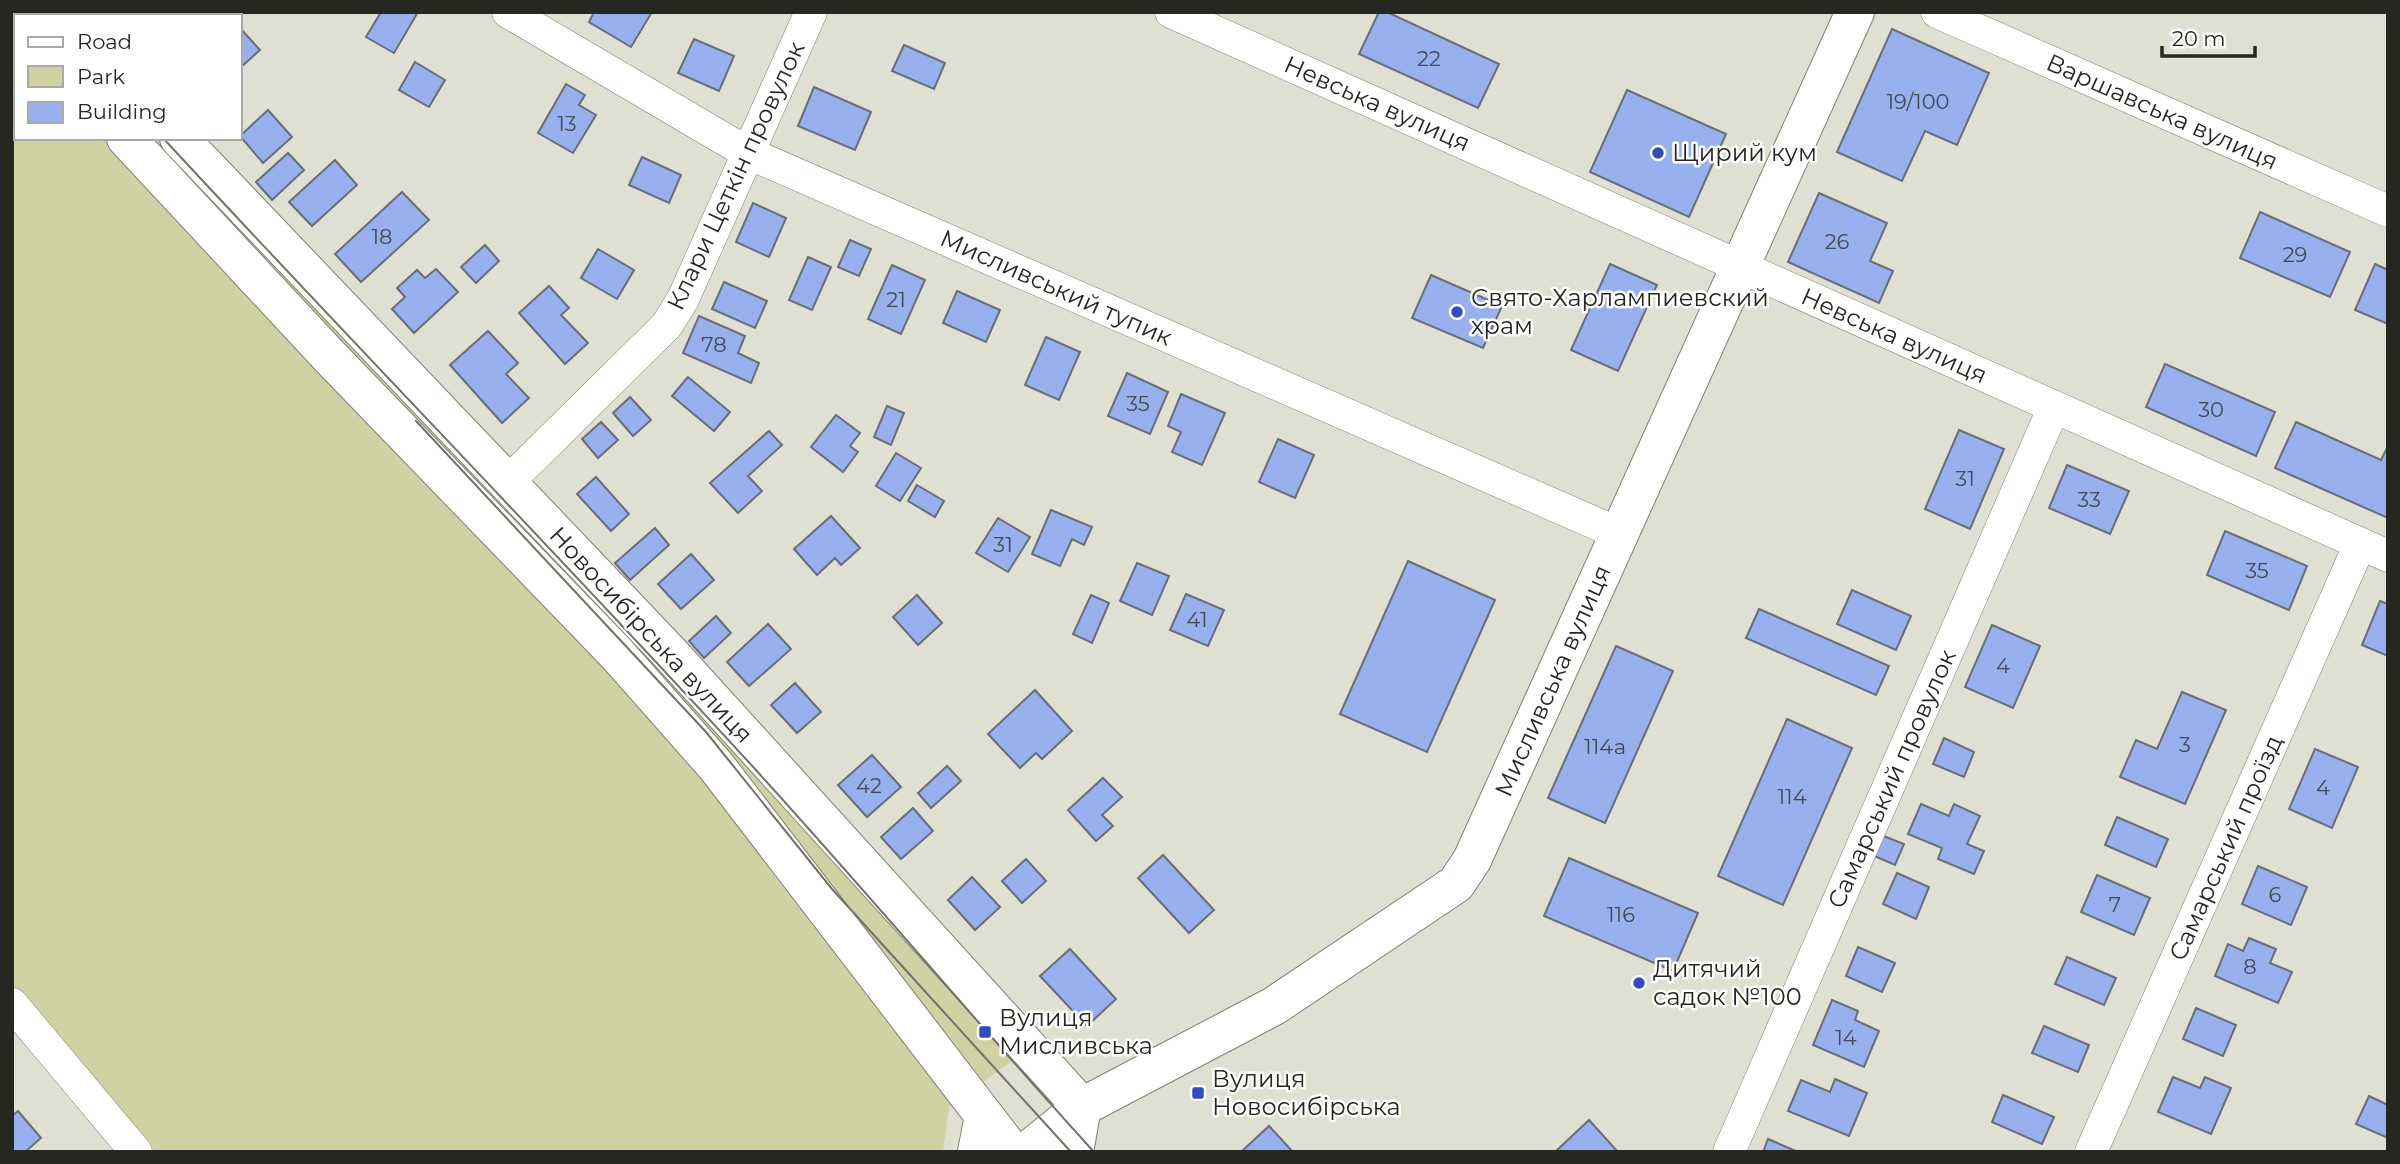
<svg xmlns="http://www.w3.org/2000/svg" width="2400" height="1164" viewBox="0 0 2400 1164" font-family="Montserrat,sans-serif">
	<style>
		.green { fill: #d0d2a4 }
		.building { fill: #99b0ef; stroke: #686d79; stroke-width: 2 }
		.lines { fill: none; stroke-linecap: round; stroke-linejoin: round }
		.minor-casing { stroke: #7f8073; stroke-width: 33 }
		.tertiary-casing { stroke: #7f8073; stroke-width: 40 }
		.secondary-casing { stroke: #7f8073; stroke-width: 40 }
		.minor { stroke: #fff; stroke-width: 32 }
		.tertiary { stroke: #fff; stroke-width: 38 }
		.secondary { stroke: #fff; stroke-width: 38 }
		.tram { stroke: #727269; stroke-width: 2 }
		.poi-dot { fill: #324bbd; stroke: #fff; stroke-width: 2.5 }
		.labels { text-anchor: middle; stroke-width: 5; stroke-linejoin: round; paint-order: stroke }
		.number-label { font-size: 21px; fill: #444954 }
		.street-label { font-size: 24px; fill: #272721; stroke: #fff }
		.poi-label { font-size: 24px; fill: #272721; stroke: #fff; text-anchor: start }
	</style>
	<rect width="100%" height="100%" fill="#dfe0d2"/>
	<polygon class="green" points="12,12 61,12 65,16 16,16 16,138 179,138 1039,1041 949,1107 943,1152 136,1152 12,1004"/>
	<g class="building">
		<polygon points="119,12 160,12 156,16 122,16"/>
		<polygon points="381,12 418,12 394,53 366,37"/>
		<polygon points="594,12 652,12 631,47 589,22"/>
		<polygon points="1379,12 1387,12 1499,64 1478,108 1359,54"/>
		<polygon points="240,28 260,50 240,68"/>
		<polygon points="1892,29 1989,73 1957,145 1925,131 1902,181 1837,152"/>
		<polygon points="694,39 734,56 719,91 678,73"/>
		<polygon points="904,45 945,63 934,89 892,71"/>
		<polygon points="415,62 445,80 429,107 399,90"/>
		<polygon points="566,84 585,95 579,105 596,115 573,153 538,133"/>
		<polygon points="814,87 871,112 855,150 798,126"/>
		<polygon points="1627,90 1726,134 1689,217 1590,172"/>
		<polygon points="268,110 292,137 263,163 240,136"/>
		<polygon points="288,153 304,170 272,200 256,182"/>
		<polygon points="642,157 681,175 669,203 629,185"/>
		<polygon points="335,160 357,185 312,226 289,202"/>
		<polygon points="402,192 429,220 361,282 335,254"/>
		<polygon points="1819,193 1887,223 1870,261 1893,271 1879,303 1788,262"/>
		<polygon points="753,203 786,218 769,257 736,242"/>
		<polygon points="2260,212 2350,252 2330,297 2240,258"/>
		<polygon points="850,240 871,249 859,276 838,267"/>
		<polygon points="485,245 499,261 476,283 461,267"/>
		<polygon points="598,249 634,270 617,299 581,278"/>
		<polygon points="808,257 831,267 812,310 789,300"/>
		<polygon points="1610,264 1657,285 1618,371 1571,350"/>
		<polygon points="2375,264 2388,270 2388,324 2355,310"/>
		<polygon points="892,265 925,280 901,334 868,319"/>
		<polygon points="436,269 458,292 414,333 392,309 405,297 397,288 417,270 425,278"/>
		<polygon points="1431,275 1502,306 1483,348 1412,318"/>
		<polygon points="724,282 767,301 755,328 712,309"/>
		<polygon points="549,286 569,308 561,315 588,343 565,364 519,313"/>
		<polygon points="957,291 1000,310 986,342 943,323"/>
		<polygon points="699,316 745,336 738,353 759,363 751,383 683,353"/>
		<polygon points="488,331 518,363 506,374 529,398 502,423 450,365"/>
		<polygon points="1046,337 1080,352 1059,400 1025,385"/>
		<polygon points="2165,364 2275,412 2256,456 2146,407"/>
		<polygon points="1127,373 1168,392 1150,434 1108,416"/>
		<polygon points="688,377 730,412 714,431 672,396"/>
		<polygon points="1181,394 1225,413 1202,465 1172,452 1181,432 1168,426"/>
		<polygon points="630,397 651,420 633,436 613,413"/>
		<polygon points="887,406 904,413 891,445 874,437"/>
		<polygon points="836,415 860,433 850,446 858,452 843,472 811,447"/>
		<polygon points="601,422 618,440 598,458 582,439"/>
		<polygon points="2296,422 2381,460 2388,446 2388,518 2275,468"/>
		<polygon points="1959,430 2004,449 1970,529 1925,509"/>
		<polygon points="769,431 782,445 748,476 762,491 738,513 710,483"/>
		<polygon points="1278,439 1314,455 1295,498 1259,482"/>
		<polygon points="896,453 921,468 900,501 876,486"/>
		<polygon points="2067,465 2129,491 2110,534 2049,508"/>
		<polygon points="596,477 629,514 611,531 577,494"/>
		<polygon points="917,485 944,501 935,517 908,501"/>
		<polygon points="1051,510 1092,527 1084,545 1072,539 1060,566 1032,554"/>
		<polygon points="831,516 860,548 841,565 835,558 817,575 794,549"/>
		<polygon points="998,518 1030,537 1008,572 976,553"/>
		<polygon points="655,528 669,545 630,580 615,563"/>
		<polygon points="2225,531 2307,566 2289,610 2207,575"/>
		<polygon points="691,554 714,580 681,609 658,584"/>
		<polygon points="1408,561 1495,600 1427,752 1340,714"/>
		<polygon points="1137,563 1169,576 1152,615 1120,601"/>
		<polygon points="1852,590 1911,616 1896,650 1837,624"/>
		<polygon points="1186,594 1224,610 1208,646 1170,630"/>
		<polygon points="917,595 942,623 918,645 893,617"/>
		<polygon points="1091,595 1109,603 1092,643 1073,634"/>
		<polygon points="2380,601 2388,604 2388,656 2362,645"/>
		<polygon points="1759,609 1889,666 1876,695 1746,638"/>
		<polygon points="716,616 731,633 704,658 689,641"/>
		<polygon points="768,624 791,649 749,686 727,662"/>
		<polygon points="1992,625 2040,646 2013,708 1965,687"/>
		<polygon points="1616,646 1673,671 1605,823 1548,798"/>
		<polygon points="795,683 821,712 797,733 771,705"/>
		<polygon points="1035,690 1072,731 1042,759 1036,753 1020,768 988,734"/>
		<polygon points="2182,692 2226,710 2185,804 2120,777 2136,740 2157,749"/>
		<polygon points="1787,719 1852,748 1783,905 1718,876"/>
		<polygon points="1944,738 1974,752 1964,777 1933,764"/>
		<polygon points="2315,749 2358,767 2332,828 2289,809"/>
		<polygon points="872,755 901,787 867,817 838,785"/>
		<polygon points="947,766 961,781 931,808 918,793"/>
		<polygon points="1103,778 1122,797 1102,815 1113,826 1096,841 1068,810"/>
		<polygon points="1921,804 1949,816 1954,804 1980,816 1967,844 1984,851 1974,874 1938,859 1942,848 1908,834"/>
		<polygon points="913,808 933,831 901,859 881,837"/>
		<polygon points="2117,817 2168,839 2156,867 2105,845"/>
		<polygon points="1881,835 1904,844 1895,865 1872,855"/>
		<polygon points="1163,855 1214,910 1189,933 1138,878"/>
		<polygon points="1569,858 1698,913 1673,971 1544,916"/>
		<polygon points="1026,859 1046,881 1022,903 1002,881"/>
		<polygon points="2258,866 2307,887 2291,925 2242,904"/>
		<polygon points="1897,873 1929,887 1916,919 1883,904"/>
		<polygon points="2097,875 2150,898 2134,935 2081,912"/>
		<polygon points="972,877 1000,907 975,930 948,900"/>
		<polygon points="2249,938 2276,949 2270,963 2292,972 2278,1003 2215,976 2228,944 2243,951"/>
		<polygon points="1858,947 1895,963 1882,992 1846,976"/>
		<polygon points="1070,949 1116,999 1087,1026 1040,976"/>
		<polygon points="2067,957 2116,978 2104,1005 2055,984"/>
		<polygon points="1832,1000 1858,1011 1855,1020 1879,1031 1864,1067 1813,1045"/>
		<polygon points="2196,1008 2236,1025 2223,1056 2183,1039"/>
		<polygon points="2044,1026 2089,1045 2078,1072 2032,1053"/>
		<polygon points="2173,1077 2200,1088 2205,1077 2231,1088 2211,1134 2158,1112"/>
		<polygon points="1835,1079 1867,1093 1849,1136 1788,1111 1801,1080 1830,1092"/>
		<polygon points="2003,1095 2054,1117 2042,1144 1992,1122"/>
		<polygon points="2369,1096 2388,1105 2388,1138 2356,1124"/>
		<polygon points="18,1111 41,1138 25,1152 12,1152 12,1116"/>
		<polygon points="1589,1120 1618,1152 1555,1152"/>
		<polygon points="1269,1126 1293,1152 1241,1152"/>
		<polygon points="1768,1139 1798,1152 1763,1152"/>
	</g>
	<g class="lines">
		<defs>
			<g id="minor">
				<polyline points="508,12 748,153 1620,534"/>
				<polyline points="1171,12 2388,556"/>
				<polyline points="1937,12 2388,211"/>
				<polyline points="507,483 667,325 683,299 811,12"/>
				<polyline points="12,1004 136,1152"/>
				<polyline points="1729,1152 2054,407"/>
				<polyline points="2091,1152 2360,544"/>
			</g>
			<g id="tertiary">
				<polyline points="977,1152 984,1116"/>
				<polyline points="1026,1152 1082,1107 1274,1006 1456,884 1472,860 1855,12"/>
			</g>
			<g id="secondary">
				<polyline points="61,12 65,16"/>
				<polyline points="12,17 16,21"/>
				<polyline points="126,138 330,357 617,654 716,766 1012,1152"/>
				<polyline points="179,138 667,650 1082,1107 1074,1152"/>
			</g>
		</defs>
		<use href="#minor" class="minor-casing"/>
		<use href="#tertiary" class="tertiary-casing"/>
		<use href="#secondary" class="secondary-casing"/>
		<use href="#minor" class="minor"/>
		<use href="#tertiary" class="tertiary"/>
		<use href="#secondary" class="secondary"/>
		<g class="tram">
			<polyline points="30,12 33,16"/>
			<polyline points="47,12 50,16"/>
			<path d="M163,138C359,350 560,556 755,769C870,895 979,1026 1094,1152"/>
			<polyline points="416,421 706,732 832,889 1071,1152"/>
		</g>
	</g>
	<g class="poi-dot">
		<circle cx="1658" cy="153" r="7"/>
		<circle cx="1457" cy="312" r="7"/>
		<circle cx="1639" cy="983" r="7"/>
		<rect x="978" y="1025" width="14" height="14" rx="3.5"/>
		<rect x="1191" y="1086" width="14" height="14" rx="3.5"/>
	</g>
	<g class="labels">
		<g class="number-label">
			<text x="1429" y="66">22</text>
			<text x="1918" y="109">19/100</text>
			<text x="567" y="131">13</text>
			<text x="382" y="244">18</text>
			<text x="1837" y="249">26</text>
			<text x="2295" y="262">29</text>
			<text x="896" y="307">21</text>
			<text x="714" y="352">78</text>
			<text x="1138" y="411">35</text>
			<text x="2211" y="417">30</text>
			<text x="1965" y="486">31</text>
			<text x="2089" y="507">33</text>
			<text x="1003" y="552">31</text>
			<text x="2257" y="578">35</text>
			<text x="1197" y="627">41</text>
			<text x="2003" y="673">4</text>
			<text x="2185" y="752">3</text>
			<text x="1605" y="754">114а</text>
			<text x="869" y="793">42</text>
			<text x="2323" y="795">4</text>
			<text x="1792" y="804">114</text>
			<text x="2275" y="902">6</text>
			<text x="2115" y="912">7</text>
			<text x="1621" y="922">116</text>
			<text x="2250" y="974">8</text>
			<text x="1846" y="1045">14</text>
		</g>
		<g class="street-label">
			<text transform="translate(1377 104) rotate(24)" y="8">Невська вулиця</text>
			<text transform="translate(2162 112) rotate(24)" y="8">Варшавська вулиця</text>
			<text transform="translate(736 176) rotate(-65)" y="8">Клари Цеткін провулок</text>
			<text transform="translate(1056 288) rotate(24)" y="8">Мисливський тупик</text>
			<text transform="translate(1894 336) rotate(24)" y="8">Невська вулиця</text>
			<text transform="translate(651 635) rotate(47)" y="8">Новосибірська вулиця</text>
			<text transform="translate(1553 681) rotate(-66)" y="8">Мисливська вулиця</text>
			<text transform="translate(1892 779) rotate(-66)" y="8">Самарський провулок</text>
			<text transform="translate(2226 848) rotate(-66)" y="8">Самарський проїзд</text>
		</g>
		<g class="poi-label">
			<text x="1672" y="161">Щирий кум</text>
			<text x="1471" y="306">Свято-Харлампиевский<tspan x="1471" dy="28">храм</tspan></text>
			<text x="1653" y="977">Дитячий<tspan x="1653" dy="28">садок №100</tspan></text>
			<text x="999" y="1026">Вулиця<tspan x="999" dy="28">Мисливська</tspan></text>
			<text x="1212" y="1087">Вулиця<tspan x="1212" dy="28">Новосибірська</tspan></text>
		</g>
	</g>
	<rect width="2400" height="1164" fill="none" stroke="#272721" stroke-width="28"/>
	<rect x="14" y="14" width="228" height="126" fill="#ffffff" stroke="#a9a9a6" stroke-width="2"/>
	<rect x="28" y="37" width="35" height="10" fill="#ffffff" stroke="#a9a9a6" stroke-width="2"/>
	<text x="77" y="49" font-size="21" fill="#272721">Road</text>
	<rect x="28" y="66" width="35" height="21" fill="#d0d2a4" stroke="#a9a9a6" stroke-width="2"/>
	<text x="77" y="84" font-size="21" fill="#272721">Park</text>
	<rect x="28" y="102" width="35" height="21" fill="#99b0ef" stroke="#a9a9a6" stroke-width="2"/>
	<text x="77" y="119" font-size="21" fill="#272721">Building</text>
	<path d="M2162 46v10h93v-10" fill="none" stroke="#272721" stroke-width="3.5"/>
	<text x="2172" y="46" font-size="21" fill="#272721" stroke="#ffffff" stroke-width="5" paint-order="stroke">20 m</text>
</svg>
